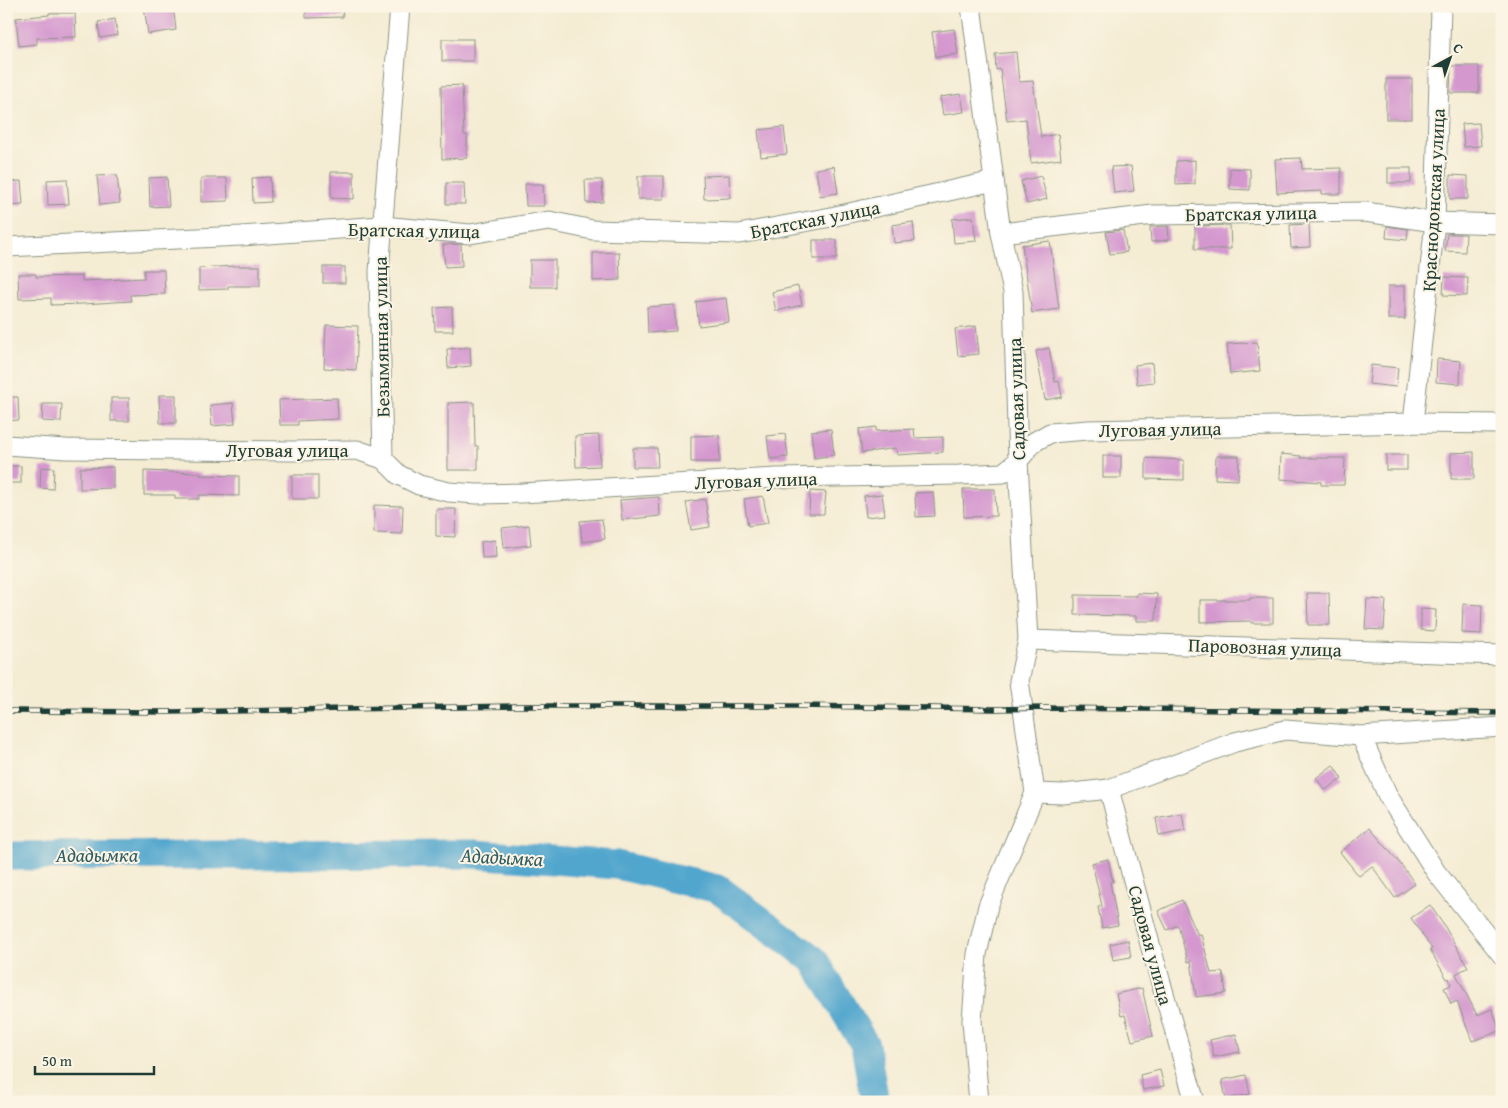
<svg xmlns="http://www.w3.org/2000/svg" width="1508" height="1108" viewBox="0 0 1508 1108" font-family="'Gentium Book Plus',serif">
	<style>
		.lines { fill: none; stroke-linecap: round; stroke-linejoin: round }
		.river { stroke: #51a6cd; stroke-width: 29 }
		.building { fill: #d498cf }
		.street-casing { stroke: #8a9484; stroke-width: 21 }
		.street { stroke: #fff; stroke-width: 19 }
		.rail-casing { stroke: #1f3d34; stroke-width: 5.5 }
		.rail { stroke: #fcf5e5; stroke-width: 4; stroke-dasharray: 11; stroke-linecap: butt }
		.labels { text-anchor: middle; stroke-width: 4; stroke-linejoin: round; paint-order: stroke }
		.street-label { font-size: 19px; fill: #1f3d34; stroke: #fcf5e5 }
		.water-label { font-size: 20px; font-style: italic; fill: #2e5c62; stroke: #fcf5e5 }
	</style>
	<rect width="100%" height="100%" fill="#fcf5e5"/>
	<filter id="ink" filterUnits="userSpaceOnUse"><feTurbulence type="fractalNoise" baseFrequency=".02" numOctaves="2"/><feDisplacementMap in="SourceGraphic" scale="10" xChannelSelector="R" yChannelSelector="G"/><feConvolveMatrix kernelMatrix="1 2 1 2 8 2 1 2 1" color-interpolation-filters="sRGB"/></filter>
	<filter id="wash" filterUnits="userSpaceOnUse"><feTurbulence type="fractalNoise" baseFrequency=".0096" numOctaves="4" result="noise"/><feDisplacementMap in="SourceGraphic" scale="20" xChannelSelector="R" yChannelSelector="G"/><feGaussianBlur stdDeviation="1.12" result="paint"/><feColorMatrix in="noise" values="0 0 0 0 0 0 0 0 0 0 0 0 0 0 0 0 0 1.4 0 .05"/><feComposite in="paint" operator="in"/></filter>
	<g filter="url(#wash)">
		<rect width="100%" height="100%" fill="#f4ecd3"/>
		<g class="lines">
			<polyline class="river" points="6,856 474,854 617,865 718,889 814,960 865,1045 875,1102"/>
		</g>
		<g id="blocks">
			<g class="building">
				<polygon points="144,6 173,6 176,30 148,34"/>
				<polygon points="306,6 342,6 343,17 306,18"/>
				<polygon points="49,13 75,13 76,37 37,38 37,44 19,46 16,18 49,15"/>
				<polygon points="115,19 118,35 100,38 98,22"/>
				<polygon points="954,29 958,54 936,57 932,32"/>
				<rect x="442" y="39" width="31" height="22"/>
				<polygon points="1016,52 1019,82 1033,81 1041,137 1058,134 1061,159 1031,163 1026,119 1007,121 1000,69 996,70 995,54"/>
				<polygon points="1451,66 1479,66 1479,93 1450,93"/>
				<rect x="1386" y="79" width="26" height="40"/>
				<polygon points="462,85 464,135 467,135 467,158 442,159 441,86"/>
				<polygon points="961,94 964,112 943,115 940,97"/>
				<polygon points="1479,123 1481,146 1464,147 1462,124"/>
				<polygon points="784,127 787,154 761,157 758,130"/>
				<polygon points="1301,158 1302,169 1341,168 1341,194 1322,194 1322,191 1277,193 1275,159"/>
				<polygon points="1195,160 1195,184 1176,185 1176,161"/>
				<polygon points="834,166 838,193 820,196 816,169"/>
				<polygon points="1131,166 1134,191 1114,193 1111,167"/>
				<polygon points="1230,168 1250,169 1250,190 1230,189"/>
				<rect x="1388" y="168" width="23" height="15"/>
				<polygon points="331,172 354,172 354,199 331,198"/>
				<polygon points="117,175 120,203 100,205 97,176"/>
				<polygon points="729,175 730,198 704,199 703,176"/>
				<polygon points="1450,175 1468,176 1468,199 1450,199"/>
				<rect x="638" y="176" width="26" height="23"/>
				<polygon points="1041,176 1047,199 1027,204 1021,181"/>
				<polygon points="167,177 169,206 150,207 149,178"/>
				<polygon points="270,177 271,202 253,203 252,178"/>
				<polygon points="201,178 227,178 228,201 201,202"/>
				<polygon points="67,179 69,204 48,205 47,180"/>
				<polygon points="585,180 602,180 603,202 586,203"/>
				<polygon points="21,181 23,205 6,206 6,182"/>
				<polygon points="446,183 464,183 465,204 446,204"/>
				<polygon points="525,184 543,184 544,206 526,206"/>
				<polygon points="973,217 976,241 954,243 952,219"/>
				<polygon points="913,222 915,241 894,243 892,225"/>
				<polygon points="1309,224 1310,247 1291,248 1290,225"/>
				<polygon points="1230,225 1231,249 1195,249 1195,226"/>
				<polygon points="1168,226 1169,240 1151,242 1150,227"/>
				<polygon points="1387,226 1408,229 1407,240 1386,238"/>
				<polygon points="1123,230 1127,252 1110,254 1106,232"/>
				<polygon points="1447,234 1466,234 1465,252 1445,251"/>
				<rect x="813" y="240" width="24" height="19"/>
				<polygon points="1050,241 1059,309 1032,313 1022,245"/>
				<polygon points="461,244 462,266 445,267 443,245"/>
				<polygon points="619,252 620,280 593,281 593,253"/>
				<rect x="530" y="260" width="25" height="27"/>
				<polygon points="235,266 260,266 260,286 228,286 228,289 199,290 199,268"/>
				<rect x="323" y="267" width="22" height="16"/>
				<polygon points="144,270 164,270 165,294 130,295 131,301 83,304 51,305 51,298 19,299 18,274 36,274 36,277 82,276 82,281 144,278"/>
				<polygon points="1444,277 1468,278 1467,296 1443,295"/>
				<polygon points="798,286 802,305 776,311 772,292"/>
				<rect x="1388" y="286" width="17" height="33"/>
				<polygon points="726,298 729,322 699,326 696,302"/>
				<polygon points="674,305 676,331 648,333 647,307"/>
				<polygon points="452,307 453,331 435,331 434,308"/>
				<polygon points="326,325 358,326 356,370 324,368"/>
				<polygon points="976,326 979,354 958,356 955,329"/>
				<polygon points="1257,342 1260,371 1230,374 1227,344"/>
				<polygon points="470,347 471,366 448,368 447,349"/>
				<polygon points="1049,348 1055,382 1059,381 1062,397 1045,400 1036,351"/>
				<polygon points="1437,359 1461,361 1460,384 1436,382"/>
				<polygon points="1152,363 1154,382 1137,384 1135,365"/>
				<polygon points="1371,365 1398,368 1396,387 1369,384"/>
				<polygon points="159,395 176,395 176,423 160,423"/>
				<polygon points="6,397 18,397 19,420 6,421"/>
				<rect x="111" y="398" width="18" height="23"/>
				<polygon points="337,398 338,419 298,421 298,425 280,425 279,400"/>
				<polygon points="474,402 475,446 478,446 478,470 448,470 448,403"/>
				<polygon points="233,403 235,424 212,426 210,405"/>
				<polygon points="43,404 62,404 61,422 42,421"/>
				<polygon points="876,427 876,431 914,429 915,438 943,437 943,452 897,455 896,448 862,453 859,429"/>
				<polygon points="831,429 834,455 814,458 811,431"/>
				<polygon points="785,434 788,457 770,459 767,436"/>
				<polygon points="599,435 600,466 576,467 575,436"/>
				<polygon points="719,435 720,462 691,462 691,436"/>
				<polygon points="633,448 657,448 658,467 633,467"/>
				<polygon points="1474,452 1474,479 1451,479 1451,453"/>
				<polygon points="1281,454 1301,456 1301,458 1345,458 1344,485 1321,485 1321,482 1280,479"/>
				<rect x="1386" y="455" width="21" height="15"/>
				<rect x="1103" y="456" width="18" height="22"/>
				<polygon points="1216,456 1239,456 1238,480 1215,479"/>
				<polygon points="1146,458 1184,460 1184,480 1146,479"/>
				<rect x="6" y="466" width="15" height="17"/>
				<polygon points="41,467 54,468 53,489 40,488"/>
				<polygon points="113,467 113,488 80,489 80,468"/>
				<polygon points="144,471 200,473 200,475 239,476 239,496 199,495 199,499 175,499 175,495 144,495"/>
				<rect x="292" y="475" width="26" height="24"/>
				<polygon points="963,489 995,489 996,516 964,517"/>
				<polygon points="810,491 826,492 824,514 809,514"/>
				<polygon points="933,492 935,516 916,517 915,493"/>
				<polygon points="882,494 885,515 866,517 864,496"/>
				<polygon points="763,496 768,523 748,526 744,499"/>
				<polygon points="659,497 660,516 622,520 620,500"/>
				<polygon points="705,499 710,527 691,530 686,502"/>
				<polygon points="374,505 403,506 402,534 374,533"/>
				<polygon points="436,509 456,509 455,537 436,536"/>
				<polygon points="602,519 605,539 582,542 580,521"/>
				<polygon points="529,525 531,545 504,548 502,528"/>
				<polygon points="495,540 496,557 482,558 481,542"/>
				<polygon points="1137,593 1157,594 1156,621 1136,621 1136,616 1075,615 1075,595 1137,596"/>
				<polygon points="1307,593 1329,593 1330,625 1308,625"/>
				<polygon points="1250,598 1273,598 1273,623 1251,623 1251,621 1200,622 1200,600 1250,600"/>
				<polygon points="1367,599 1386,600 1384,630 1365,629"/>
				<polygon points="1463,604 1482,605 1481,634 1462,633"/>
				<polygon points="1421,609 1436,610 1435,631 1421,630"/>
				<polygon points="1333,765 1342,779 1325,790 1316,778"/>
				<polygon points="1182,813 1185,831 1159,836 1156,818"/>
				<polygon points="1370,828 1403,867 1415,884 1395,898 1372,866 1359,876 1340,852"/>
				<polygon points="1108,859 1113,882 1110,882 1118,925 1102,928 1098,907 1102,906 1092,863"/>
				<polygon points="1182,900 1198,935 1201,934 1211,973 1223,972 1226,993 1196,997 1191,961 1188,962 1178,925 1167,930 1158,911"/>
				<polygon points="1430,905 1445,927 1468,967 1456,974 1477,1015 1492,1009 1500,1031 1472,1041 1457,1001 1451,1004 1444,988 1451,985 1449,978 1447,979 1430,950 1432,949 1411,918"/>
				<polygon points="1128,940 1131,957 1113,960 1110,944"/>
				<polygon points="1142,988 1153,1036 1132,1041 1125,1015 1121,1016 1116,994"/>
				<polygon points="1236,1034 1240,1052 1214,1057 1210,1040"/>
				<polygon points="1160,1070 1164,1086 1143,1090 1140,1075"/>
				<polygon points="1246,1075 1250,1094 1226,1099 1222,1080"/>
			</g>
		</g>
	</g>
	<g filter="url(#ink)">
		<use href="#blocks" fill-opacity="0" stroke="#8a9484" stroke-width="1"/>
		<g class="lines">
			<defs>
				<g id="street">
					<polyline points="971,6 1001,233 1013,292 1018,461 1028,640 1019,681 1035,793"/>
					<polyline points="1001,233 1153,215 1365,212 1435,222 1502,224"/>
					<polyline points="6,247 241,236 382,226 470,234 549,221 593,230 739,234 831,217 994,181"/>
					<polyline points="1413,423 1435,222 1441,6"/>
					<polyline points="6,445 66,449 294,451 357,450 383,459 399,475 419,485 449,492 477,494 522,493 776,478 959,475 1003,473 1018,461 1034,442 1050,433 1088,430 1413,423 1502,424"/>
					<polyline points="383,459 379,271 400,6"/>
					<polyline points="1028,640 1502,655"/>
					<polyline points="1361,736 1388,796 1436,872 1502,955"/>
					<polyline points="1109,789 1151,948 1195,1102"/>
					<polyline points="1035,793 1063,794 1109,789 1235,742 1285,730 1361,736 1502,727"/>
					<polyline points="979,1102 972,1021 977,954 988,906 1035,793"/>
				</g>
			</defs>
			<use href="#street" class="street-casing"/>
			<use href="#street" class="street"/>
			<defs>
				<polyline id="rail" points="6,711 168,712 522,706 797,706 995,709 1044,708 1502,713"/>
			</defs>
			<use href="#rail" class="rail-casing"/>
			<use href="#rail" class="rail"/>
		</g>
	</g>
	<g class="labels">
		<g class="street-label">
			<text transform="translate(1433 200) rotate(-87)" y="7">Краснодонская улица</text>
			<text transform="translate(1251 213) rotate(-1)" y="7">Братская улица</text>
			<text transform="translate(815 219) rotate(-11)" y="7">Братская улица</text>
			<text transform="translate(414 230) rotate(1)" y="7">Братская улица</text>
			<text transform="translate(381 337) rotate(-91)" y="7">Безымянная улица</text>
			<text transform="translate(1016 399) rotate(-92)" y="7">Садовая улица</text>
			<text transform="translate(1160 429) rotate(-1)" y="7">Луговая улица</text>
			<text x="287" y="457">Луговая улица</text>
			<text transform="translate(756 480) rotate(-2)" y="7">Луговая улица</text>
			<text transform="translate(1265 647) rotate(2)" y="7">Паровозная улица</text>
			<text transform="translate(1151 945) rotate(75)" y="7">Садовая улица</text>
		</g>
		<g class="water-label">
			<text x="97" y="862">Ададымка</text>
			<text transform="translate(502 857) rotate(3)" y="7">Ададымка</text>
		</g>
	</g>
	<rect width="1508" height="1108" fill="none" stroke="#fcf5e5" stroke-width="25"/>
	<g transform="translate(1450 58) rotate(40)" stroke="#fcf5e5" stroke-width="4" paint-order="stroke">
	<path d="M0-4L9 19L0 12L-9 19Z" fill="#1f3d34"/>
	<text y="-8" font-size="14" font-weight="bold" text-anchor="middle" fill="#1f3d34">С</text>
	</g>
	<path d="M35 1066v8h119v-8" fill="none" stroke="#1f3d34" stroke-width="2.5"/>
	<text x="42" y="1066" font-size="15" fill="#1f3d34" stroke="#fcf5e5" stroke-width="4" paint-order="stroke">50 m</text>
</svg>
